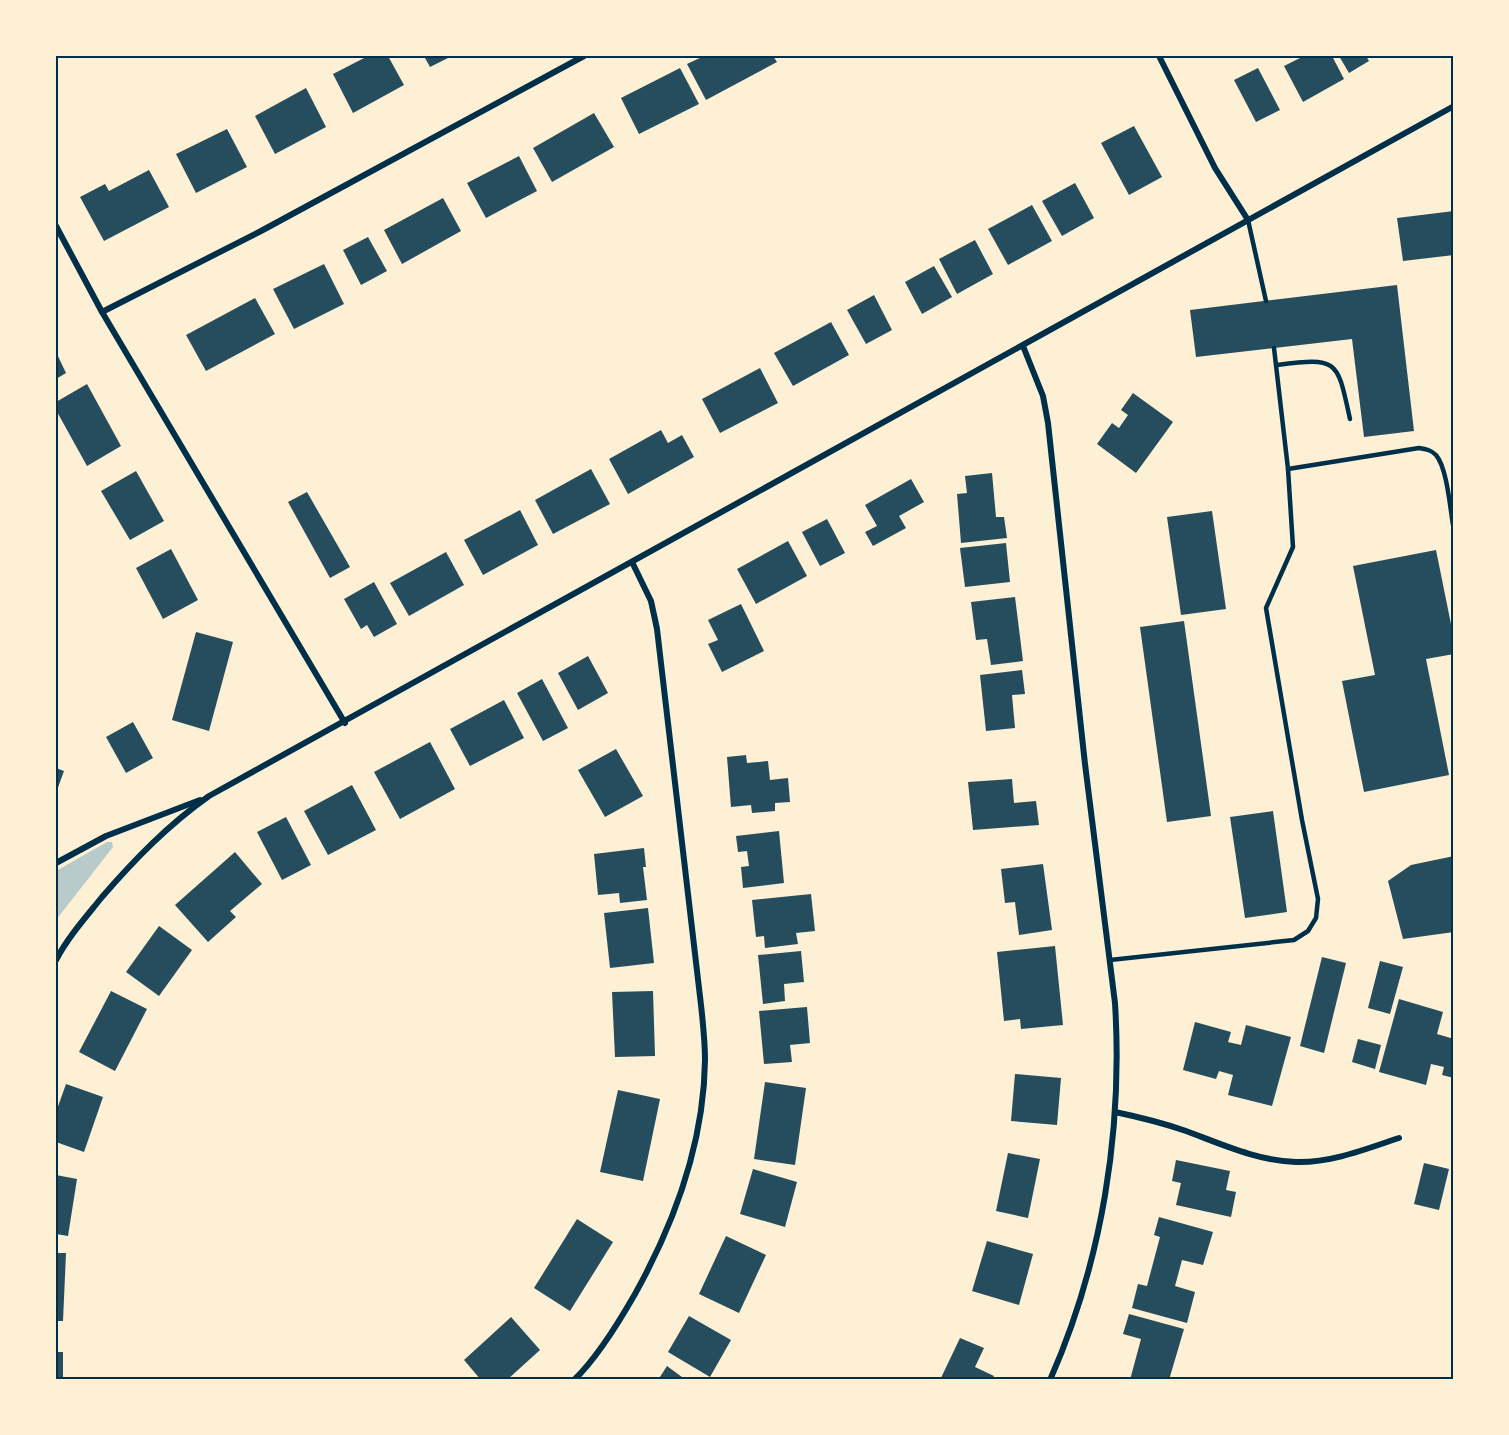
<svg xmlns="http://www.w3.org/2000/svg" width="1509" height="1435" viewBox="0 0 1509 1435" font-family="'Exo 2',sans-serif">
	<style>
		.green { fill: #b9caca }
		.building { fill: #264d5e }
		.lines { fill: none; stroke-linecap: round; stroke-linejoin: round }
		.service { stroke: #003049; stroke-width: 4.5 }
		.minor { stroke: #003049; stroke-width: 6 }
		.neatline { fill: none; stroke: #003049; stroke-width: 2 }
	</style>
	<rect width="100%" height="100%" fill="#fdf0d5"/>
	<polygon class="green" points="107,842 112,842 113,847 56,920 56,871"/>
	<g class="building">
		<polygon points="368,56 388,56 404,85 353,113 333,74"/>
		<polygon points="424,56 452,56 430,67"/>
		<polygon points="704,56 773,56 777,62 706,100 687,64"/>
		<polygon points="1304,56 1332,56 1344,79 1303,102 1284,66"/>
		<polygon points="1339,56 1366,56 1369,61 1349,73"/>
		<polygon points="680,68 699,104 639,134 621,98"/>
		<polygon points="1258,68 1280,110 1256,122 1234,80"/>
		<polygon points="306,88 326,127 275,154 255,116"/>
		<polygon points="594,113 614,147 552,182 533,148"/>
		<polygon points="1134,126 1162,177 1129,195 1101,143"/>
		<polygon points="227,129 247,167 196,193 176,154"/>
		<polygon points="519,156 537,191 486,218 467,183"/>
		<polygon points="149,170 169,207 104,241 80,197 105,184 109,191"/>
		<polygon points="1075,183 1094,218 1062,236 1042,201"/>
		<polygon points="443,198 461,231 402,264 384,230"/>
		<polygon points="1032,205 1052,241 1008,265 988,229"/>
		<polygon points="1454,211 1454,255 1403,261 1397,218"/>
		<polygon points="368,237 387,271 361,285 343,250"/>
		<polygon points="975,240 993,274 957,294 939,259"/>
		<polygon points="324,264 344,304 294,329 273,289"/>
		<polygon points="934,266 952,297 922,314 905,282"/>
		<polygon points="1397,285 1414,431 1364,437 1352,339 1196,357 1190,310"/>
		<polygon points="874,295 892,330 866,344 847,310"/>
		<polygon points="255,298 275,334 206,371 186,335"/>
		<polygon points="831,322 849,355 793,386 774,353"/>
		<polygon points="56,352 66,373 56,379"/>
		<polygon points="760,368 778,403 720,433 702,399"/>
		<polygon points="87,384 121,446 87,466 56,410 56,402"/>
		<polygon points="1133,393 1173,422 1136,473 1097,444 1112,423 1119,428 1128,415 1121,410"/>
		<polygon points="661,430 668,443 682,435 694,457 628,494 609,459"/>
		<polygon points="591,469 610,504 553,534 535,500"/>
		<polygon points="136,471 164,521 130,540 101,491"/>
		<polygon points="992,473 996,517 1004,517 1007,538 961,543 957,494 967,493 965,476"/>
		<polygon points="911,479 924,502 899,516 906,528 873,546 865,532 877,526 865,505"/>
		<polygon points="307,492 350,567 330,578 288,502"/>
		<polygon points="520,510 538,545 483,575 464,540"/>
		<polygon points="1212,511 1226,609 1181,615 1167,517"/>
		<polygon points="827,519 845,553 820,566 802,532"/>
		<polygon points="788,541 807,576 756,604 737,569"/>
		<polygon points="1006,543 1010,582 965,587 960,548"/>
		<polygon points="171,549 198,600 163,619 136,568"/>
		<polygon points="1436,550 1454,639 1454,654 1426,659 1449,775 1364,792 1342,681 1375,675 1353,566"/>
		<polygon points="446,552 464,585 409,616 390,583"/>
		<polygon points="374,582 397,624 374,637 367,625 361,629 344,599"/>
		<polygon points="1015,597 1023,661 991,665 987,639 976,640 971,602"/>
		<polygon points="741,604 764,651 722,672 708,644 718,640 708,620"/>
		<polygon points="1184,621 1211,816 1167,822 1140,627"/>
		<polygon points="196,632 233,642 209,731 172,720"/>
		<polygon points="588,656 608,693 578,710 558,673"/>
		<polygon points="1022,670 1025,694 1012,695 1015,728 986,731 980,675"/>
		<polygon points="542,679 568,728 543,741 517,693"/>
		<polygon points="504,700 524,738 470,766 450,729"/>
		<polygon points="133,722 153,758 126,773 106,737"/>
		<polygon points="430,742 455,789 400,819 374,772"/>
		<polygon points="616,749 643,796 605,817 578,770"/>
		<polygon points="746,755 747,763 768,761 770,780 788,778 790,802 775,803 775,811 752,813 751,805 731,807 727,757"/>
		<polygon points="56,768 64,771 56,793"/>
		<polygon points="1012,779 1014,803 1036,801 1039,825 973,830 968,782"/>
		<polygon points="352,785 376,830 328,855 304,811"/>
		<polygon points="1273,811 1287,912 1245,918 1230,817"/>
		<polygon points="286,817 311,865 282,880 257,832"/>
		<polygon points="779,831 784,883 743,888 741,867 749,866 747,851 738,852 736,836"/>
		<polygon points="644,848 646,867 643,867 647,900 620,903 619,893 598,895 594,854"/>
		<polygon points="235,852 262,884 230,911 236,917 208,942 175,905"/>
		<polygon points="1454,856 1454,932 1403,939 1388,881 1411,865"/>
		<polygon points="1043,864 1052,930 1019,935 1015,902 1005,903 1001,869"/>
		<polygon points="811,894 815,931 796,933 798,944 765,948 764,936 756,937 752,900"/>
		<polygon points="648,908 654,963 610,968 604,913"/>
		<polygon points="159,926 192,950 159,996 126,972"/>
		<polygon points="1055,946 1063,1025 1021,1029 1020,1019 1004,1021 997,952"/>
		<polygon points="801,951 804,982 784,984 785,1001 763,1004 758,955"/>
		<polygon points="1322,957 1346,963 1324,1053 1300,1046"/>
		<polygon points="1380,961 1403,967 1390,1014 1368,1008"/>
		<polygon points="111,991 147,1009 115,1071 79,1052"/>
		<polygon points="653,991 655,1056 615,1057 612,992"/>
		<polygon points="1399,999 1443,1012 1437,1034 1454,1039 1454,1078 1442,1075 1444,1067 1431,1064 1426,1085 1379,1072"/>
		<polygon points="807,1007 810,1043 790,1045 792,1062 764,1064 759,1011"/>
		<polygon points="1195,1022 1231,1032 1228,1042 1241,1045 1246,1025 1291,1037 1272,1106 1228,1095 1233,1075 1219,1071 1216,1079 1183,1070"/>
		<polygon points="1358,1039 1381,1045 1375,1069 1352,1062"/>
		<polygon points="1015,1074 1061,1078 1057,1125 1011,1121"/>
		<polygon points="765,1082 806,1088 795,1165 754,1159"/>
		<polygon points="66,1084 103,1097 84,1152 56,1142 56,1112"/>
		<polygon points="618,1090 660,1099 643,1181 600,1172"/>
		<polygon points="1008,1153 1040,1159 1028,1218 996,1211"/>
		<polygon points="1176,1160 1230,1171 1226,1190 1236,1192 1231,1217 1176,1205 1181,1183 1172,1181"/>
		<polygon points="1424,1163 1449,1169 1439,1210 1414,1204"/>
		<polygon points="753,1169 797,1182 785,1227 740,1214"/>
		<polygon points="56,1175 77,1179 68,1236 56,1234"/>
		<polygon points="1159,1217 1213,1232 1203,1265 1182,1260 1175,1286 1195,1292 1187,1323 1132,1308 1138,1284 1147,1286 1160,1237 1154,1235"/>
		<polygon points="577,1219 613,1242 570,1311 534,1288"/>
		<polygon points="726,1236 766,1255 739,1313 699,1294"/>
		<polygon points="987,1241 1033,1254 1019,1305 972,1291"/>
		<polygon points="56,1253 66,1253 63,1321 56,1321"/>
		<polygon points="1129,1314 1184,1329 1169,1380 1130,1380 1141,1339 1123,1334"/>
		<polygon points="689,1316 731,1340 710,1377 668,1352"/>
		<polygon points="511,1317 540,1350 507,1380 481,1380 464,1360"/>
		<polygon points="960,1338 984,1348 975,1367 994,1376 992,1380 940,1380"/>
		<rect x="56" y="1352" width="7" height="28"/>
		<polygon points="667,1366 686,1380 658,1380"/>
	</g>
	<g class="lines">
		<g class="service">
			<polyline points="1248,220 1266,301"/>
			<path d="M1277,365C1339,357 1337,360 1350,419"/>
			<path d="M1288,469L1419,448C1426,449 1431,450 1436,455C1447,468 1450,507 1453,525"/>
			<polyline points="1110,960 1294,940 1308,931 1316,918 1318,899 1302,820 1266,608 1293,547 1288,469 1274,348"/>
		</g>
		<g class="minor">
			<polyline points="1159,56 1215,168 1248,220"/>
			<polyline points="56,226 102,312 345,723"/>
			<polyline points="102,312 261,231 584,56"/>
			<path d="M1023,346L1043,396L1048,423L1085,764L1115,1003C1123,1131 1102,1262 1050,1380"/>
			<polyline points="56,863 106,836 200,800"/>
			<path d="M56,960C68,937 86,917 102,897C135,859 168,825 209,796L1454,106"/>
			<path d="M1115,1112C1139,1117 1163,1123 1186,1131C1221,1144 1258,1161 1296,1162C1331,1163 1366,1149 1399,1138"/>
			<path d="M574,1380C597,1358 619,1322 635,1294C675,1222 704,1143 705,1060C705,1042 703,1023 701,1005L657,629L651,601L632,562"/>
		</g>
	</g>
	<rect width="1509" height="1435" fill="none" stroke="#fdf0d5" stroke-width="114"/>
	<rect x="57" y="57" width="1395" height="1321" class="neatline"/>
</svg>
